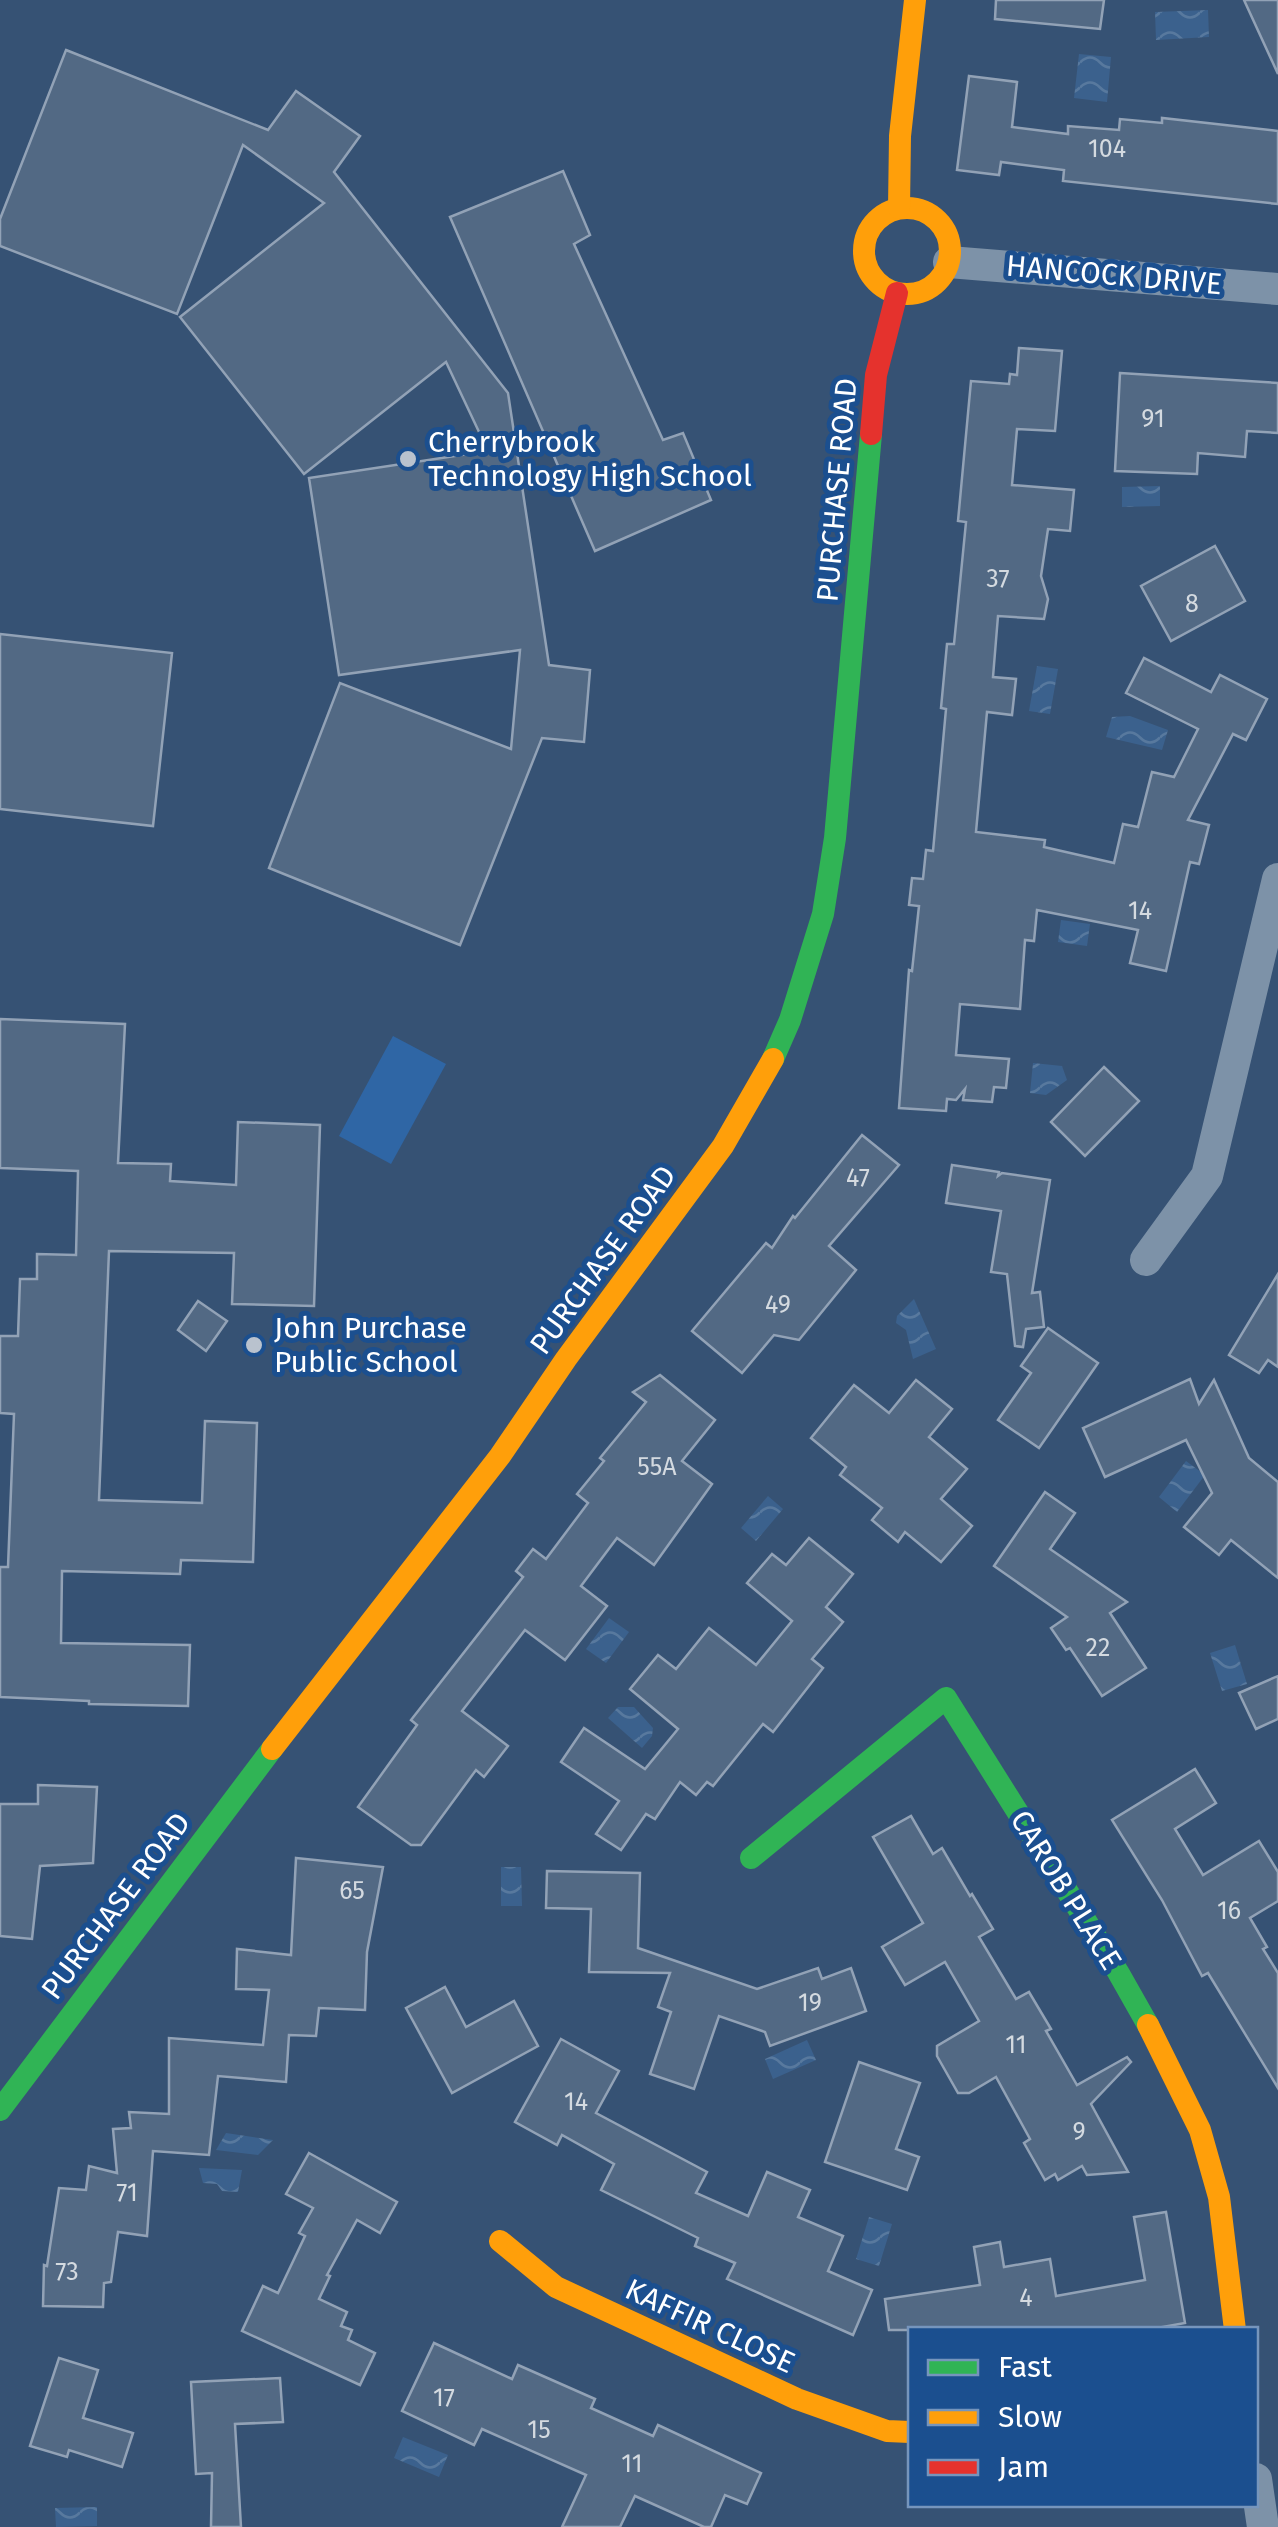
<svg xmlns="http://www.w3.org/2000/svg" width="1278" height="2527" viewBox="0 0 1278 2527" font-family="'Fira Sans',sans-serif">
	<style>
		.pitch { fill: #2f66a5 }
		.water { fill: url(#water-waves) }
		.building { fill: #526984; stroke: #92a2b6; stroke-width: 2.5 }
		.lines { fill: none; stroke-linecap: round; stroke-linejoin: round }
		.street { stroke: #7d92a8; stroke-width: 32 }
		.fast { stroke: #30b455; stroke-width: 22 }
		.slow { stroke: #ff9f0a; stroke-width: 22 }
		.jam { stroke: #e5322d; stroke-width: 22 }
		.poi-dot { fill: #b9c2ce; stroke: #1b4f8f; stroke-width: 4 }
		.labels { text-anchor: middle; stroke-width: 10; stroke-linejoin: round; paint-order: stroke }
		.number-label { font-size: 25px; fill: #d4dae0 }
		.street-label { font-size: 30px; fill: #fff; stroke: #1b4f8f }
		.poi-label { font-size: 30px; fill: #fff; stroke: #1b4f8f; text-anchor: start }
	</style>
	<defs>
		<pattern id="water-waves" width="16" height="10" patternUnits="userSpaceOnUse" patternTransform="scale(2.5)"><rect width="16" height="10" fill="#3b618d"/><path d="M0 5q4-4 8 0t8 0" fill="none" stroke="#58799e"/></pattern>
	</defs>
	<rect width="100%" height="100%" fill="#365274"/>
	<polygon class="pitch" points="393,1036 446,1064 391,1164 339,1136"/>
	<g class="water">
		<polygon points="1208,10 1209,37 1156,40 1155,12"/>
		<polygon points="1079,54 1111,57 1107,102 1074,98"/>
		<polygon points="1160,486 1160,506 1122,507 1122,487"/>
		<polygon points="1037,666 1058,669 1050,714 1029,711"/>
		<polygon points="1130,716 1168,730 1162,750 1106,737 1112,717"/>
		<polygon points="1061,920 1090,924 1087,946 1058,942"/>
		<polygon points="1033,1063 1062,1066 1067,1080 1046,1095 1030,1093"/>
		<polygon points="914,1299 936,1349 913,1359 906,1330 896,1323 897,1316"/>
		<polygon points="1186,1461 1205,1475 1177,1512 1159,1497"/>
		<polygon points="768,1496 783,1509 756,1541 741,1528"/>
		<polygon points="609,1618 629,1632 606,1663 586,1649"/>
		<polygon points="1235,1645 1247,1684 1222,1691 1210,1653"/>
		<polygon points="618,1707 634,1707 653,1728 652,1736 642,1748 608,1718"/>
		<polygon points="501,1867 521,1867 522,1906 501,1906"/>
		<polygon points="807,2040 816,2060 773,2079 765,2059"/>
		<polygon points="226,2133 273,2140 258,2155 216,2150"/>
		<polygon points="199,2168 242,2170 238,2192 222,2191 217,2184 203,2183"/>
		<polygon points="869,2217 892,2224 879,2266 856,2259"/>
		<polygon points="403,2437 448,2455 439,2477 394,2458"/>
		<polygon points="97,2507 97,2526 56,2527 55,2508"/>
	</g>
	<g class="building">
		<polygon points="996,0 1104,0 1100,29 995,19"/>
		<polygon points="1244,0 1278,0 1278,74"/>
		<polygon points="66,50 268,130 296,91 360,136 334,172 508,393 549,665 590,670 584,742 542,738 460,945 269,868 340,683 511,749 520,650 339,675 309,478 488,451 446,362 304,474 180,317 324,203 243,145 177,314 0,246 0,219"/>
		<polygon points="969,76 1017,82 1012,127 1068,134 1068,126 1119,130 1120,119 1162,123 1162,118 1278,131 1278,204 1063,181 1064,170 1001,162 999,175 957,170"/>
		<polygon points="563,171 590,235 574,244 663,440 683,433 711,500 595,551 450,217"/>
		<polygon points="1019,348 1062,351 1055,431 1017,429 1012,485 1074,490 1070,531 1048,529 1041,576 1048,599 1044,619 998,616 993,677 1016,679 1012,715 987,712 976,832 1045,840 1044,847 1114,863 1123,824 1138,827 1152,772 1174,777 1198,729 1126,693 1144,658 1211,692 1220,675 1267,699 1246,740 1233,734 1188,820 1209,825 1199,864 1190,862 1166,971 1130,963 1138,930 1037,910 1034,941 1025,940 1020,1009 960,1004 956,1055 1009,1059 1006,1088 994,1087 992,1102 963,1100 965,1089 956,1100 947,1099 946,1111 899,1108 909,970 912,971 919,906 909,905 912,878 923,879 926,850 933,851 946,709 941,708 947,644 954,644 966,522 958,521 971,381 1009,384 1010,374 1017,375"/>
		<polygon points="1120,373 1278,383 1278,433 1247,431 1245,457 1198,453 1197,474 1115,471"/>
		<polygon points="1215,546 1245,601 1171,641 1141,586"/>
		<polygon points="0,634 172,653 153,826 0,809"/>
		<polygon points="0,1019 125,1024 118,1163 171,1164 170,1181 236,1185 238,1122 320,1125 314,1306 232,1304 234,1253 109,1251 99,1500 202,1503 205,1421 257,1423 253,1562 181,1560 180,1574 62,1571 61,1643 190,1645 188,1706 89,1704 89,1701 0,1697 0,1567 8,1567 14,1414 0,1413 0,1336 18,1336 20,1279 37,1279 37,1254 76,1255 78,1171 0,1168"/>
		<polygon points="1104,1067 1139,1101 1085,1156 1051,1122"/>
		<polygon points="862,1135 899,1165 829,1246 856,1270 799,1340 774,1335 742,1373 692,1331 766,1243 772,1248 793,1216 795,1218"/>
		<polygon points="952,1165 999,1172 998,1176 1002,1173 1050,1180 1032,1293 1040,1292 1044,1327 1026,1329 1023,1347 1015,1346 1007,1274 991,1272 1001,1211 946,1203"/>
		<polygon points="1278,1274 1278,1367 1268,1360 1259,1373 1229,1355"/>
		<polygon points="198,1301 227,1321 206,1351 178,1330"/>
		<polygon points="1048,1328 1098,1363 1039,1448 998,1420 1031,1373 1021,1366"/>
		<polygon points="660,1375 715,1420 682,1461 712,1484 654,1565 617,1538 581,1586 607,1606 565,1660 525,1630 462,1711 508,1746 484,1777 476,1770 421,1845 411,1845 358,1807 417,1725 411,1720 523,1577 516,1571 533,1549 546,1559 588,1503 577,1494 604,1461 600,1458 646,1402 633,1392"/>
		<polygon points="1190,1379 1199,1404 1214,1380 1249,1458 1278,1482 1278,1578 1231,1540 1219,1555 1184,1527 1212,1493 1186,1440 1105,1477 1083,1428"/>
		<polygon points="916,1380 952,1409 929,1437 967,1469 941,1499 972,1526 941,1562 905,1532 898,1542 872,1520 882,1508 840,1475 846,1467 811,1438 854,1385 889,1413"/>
		<polygon points="1045,1492 1075,1513 1050,1549 1127,1602 1110,1613 1146,1668 1102,1696 1070,1648 1066,1650 1051,1628 1067,1617 994,1566"/>
		<polygon points="809,1538 853,1574 826,1607 843,1622 812,1659 823,1668 773,1732 763,1724 713,1786 707,1782 696,1795 680,1782 655,1819 646,1814 621,1850 596,1834 619,1801 561,1762 584,1728 645,1769 678,1729 630,1689 658,1655 676,1669 709,1628 756,1665 792,1621 747,1583 772,1554 786,1565"/>
		<polygon points="1278,1676 1278,1719 1256,1729 1239,1693"/>
		<polygon points="1195,1769 1216,1803 1175,1829 1203,1875 1259,1841 1278,1872 1278,1901 1250,1918 1267,1947 1263,1949 1278,1973 1278,2088 1208,1973 1202,1976 1162,1900 1112,1820"/>
		<polygon points="38,1785 97,1787 93,1863 40,1866 32,1939 0,1936 0,1804 38,1804"/>
		<polygon points="911,1816 933,1854 942,1848 970,1896 972,1894 993,1929 979,1937 1016,1999 1029,1992 1051,2029 1046,2031 1077,2085 1127,2057 1131,2062 1091,2104 1128,2172 1087,2175 1082,2166 1058,2180 1055,2174 1045,2180 1024,2143 1030,2139 996,2077 969,2093 958,2093 937,2056 937,2046 979,2021 945,1962 905,1985 882,1947 923,1923 873,1837"/>
		<polygon points="296,1858 383,1867 367,1952 365,2010 319,2008 316,2036 289,2035 286,2082 218,2076 209,2155 153,2151 147,2236 118,2232 111,2282 104,2283 103,2307 43,2306 44,2265 47,2266 59,2188 86,2190 89,2166 117,2173 113,2129 131,2128 129,2112 169,2114 169,2038 263,2045 269,1990 236,1989 237,1949 291,1955"/>
		<polygon points="547,1871 640,1873 638,1948 757,1989 818,1968 822,1979 851,1968 866,2011 770,2046 765,2032 719,2016 694,2089 650,2074 671,2012 658,2007 670,1973 589,1972 591,1909 546,1908"/>
		<polygon points="445,1987 466,2027 514,2001 538,2046 452,2093 406,2008"/>
		<polygon points="561,2039 619,2071 596,2113 707,2172 696,2193 748,2216 767,2172 810,2190 798,2217 843,2236 828,2271 872,2290 853,2335 727,2279 735,2263 695,2246 698,2238 601,2190 614,2164 562,2135 557,2145 515,2122"/>
		<polygon points="859,2062 920,2083 896,2149 919,2157 907,2190 825,2162"/>
		<polygon points="309,2153 397,2202 380,2233 357,2220 327,2275 330,2276 319,2299 347,2312 341,2326 352,2330 348,2340 375,2353 360,2385 242,2331 263,2286 278,2293 305,2236 299,2233 313,2208 286,2194"/>
		<polygon points="1166,2212 1185,2323 1146,2330 889,2330 885,2299 980,2285 974,2247 1000,2242 1004,2267 1050,2259 1056,2296 1145,2280 1134,2217"/>
		<polygon points="434,2343 512,2379 518,2365 595,2399 591,2408 653,2436 658,2425 761,2473 747,2504 725,2495 711,2527 704,2527 635,2496 620,2527 562,2527 586,2475 482,2429 474,2445 402,2411"/>
		<polygon points="59,2358 98,2370 83,2418 133,2433 122,2467 69,2450 67,2457 30,2446"/>
		<polygon points="280,2378 283,2422 235,2424 241,2527 211,2527 212,2473 196,2474 191,2382"/>
	</g>
	<g class="lines">
		<g class="street">
			<polyline points="949,262 1278,289"/>
			<polyline points="1146,1260 1207,1176 1278,879"/>
			<polyline points="1256,2479 1263,2527"/>
		</g>
		<g class="fast">
			<polyline points="773,1059 790,1020 823,914 835,838 871,434"/>
			<polyline points="751,1858 946,1698 1118,1972 1148,2025"/>
			<polyline points="0,2110 272,1749"/>
		</g>
		<g class="slow">
			<circle cx="907" cy="251" r="43"/>
			<polyline points="899,208 900,136 915,0"/>
			<polyline points="272,1749 500,1456 566,1359 723,1146 773,1059"/>
			<polyline points="1148,2025 1200,2130 1219,2197 1235,2330"/>
			<polyline points="500,2241 556,2287 797,2399 887,2431 910,2432"/>
		</g>
		<polyline class="jam" points="871,434 876,375 897,293"/>
	</g>
	<g class="poi-dot">
		<circle cx="408" cy="459" r="10"/>
		<circle cx="254" cy="1345" r="10"/>
	</g>
	<g class="labels">
		<g class="number-label">
			<text x="1107" y="157">104</text>
			<text x="1153" y="427">91</text>
			<text x="998" y="587">37</text>
			<text x="1192" y="612">8</text>
			<text x="1140" y="919">14</text>
			<text x="858" y="1186">47</text>
			<text x="778" y="1313">49</text>
			<text x="657" y="1475">55A</text>
			<text x="1098" y="1656">22</text>
			<text x="352" y="1899">65</text>
			<text x="1229" y="1919">16</text>
			<text x="810" y="2011">19</text>
			<text x="1016" y="2053">11</text>
			<text x="576" y="2110">14</text>
			<text x="1079" y="2140">9</text>
			<text x="127" y="2201">71</text>
			<text x="67" y="2280">73</text>
			<text x="1026" y="2306">4</text>
			<text x="444" y="2406">17</text>
			<text x="539" y="2438">15</text>
			<text x="632" y="2472">11</text>
		</g>
		<g class="street-label">
			<text transform="translate(1114 275) rotate(5)" y="10">HANCOCK DRIVE</text>
			<text transform="translate(837 490) rotate(-85)" y="10">PURCHASE ROAD</text>
			<text transform="translate(603 1260) rotate(-54)" y="10">PURCHASE ROAD</text>
			<text transform="translate(1066 1890) rotate(58)" y="10">CAROB PLACE</text>
			<text transform="translate(116 1906) rotate(-53)" y="10">PURCHASE ROAD</text>
			<text transform="translate(710 2326) rotate(25)" y="10">KAFFIR CLOSE</text>
		</g>
		<g class="poi-label">
			<text x="428" y="452">Cherrybrook<tspan x="428" dy="34">Technology High School</tspan></text>
			<text x="274" y="1338">John Purchase<tspan x="274" dy="34">Public School</tspan></text>
		</g>
	</g>
	<rect x="908" y="2327" width="350" height="180" fill="#1b4f8f" stroke="#7695bc" stroke-width="2.5"/>
	<rect x="928" y="2360" width="50" height="15" fill="#30b455" stroke="#7695bc" stroke-width="2.5"/>
	<text x="998" y="2377" font-size="30" fill="#ffffff">Fast</text>
	<rect x="928" y="2410" width="50" height="15" fill="#ff9f0a" stroke="#7695bc" stroke-width="2.5"/>
	<text x="998" y="2427" font-size="30" fill="#ffffff">Slow</text>
	<rect x="928" y="2460" width="50" height="15" fill="#e5322d" stroke="#7695bc" stroke-width="2.5"/>
	<text x="998" y="2477" font-size="30" fill="#ffffff">Jam</text>
</svg>
